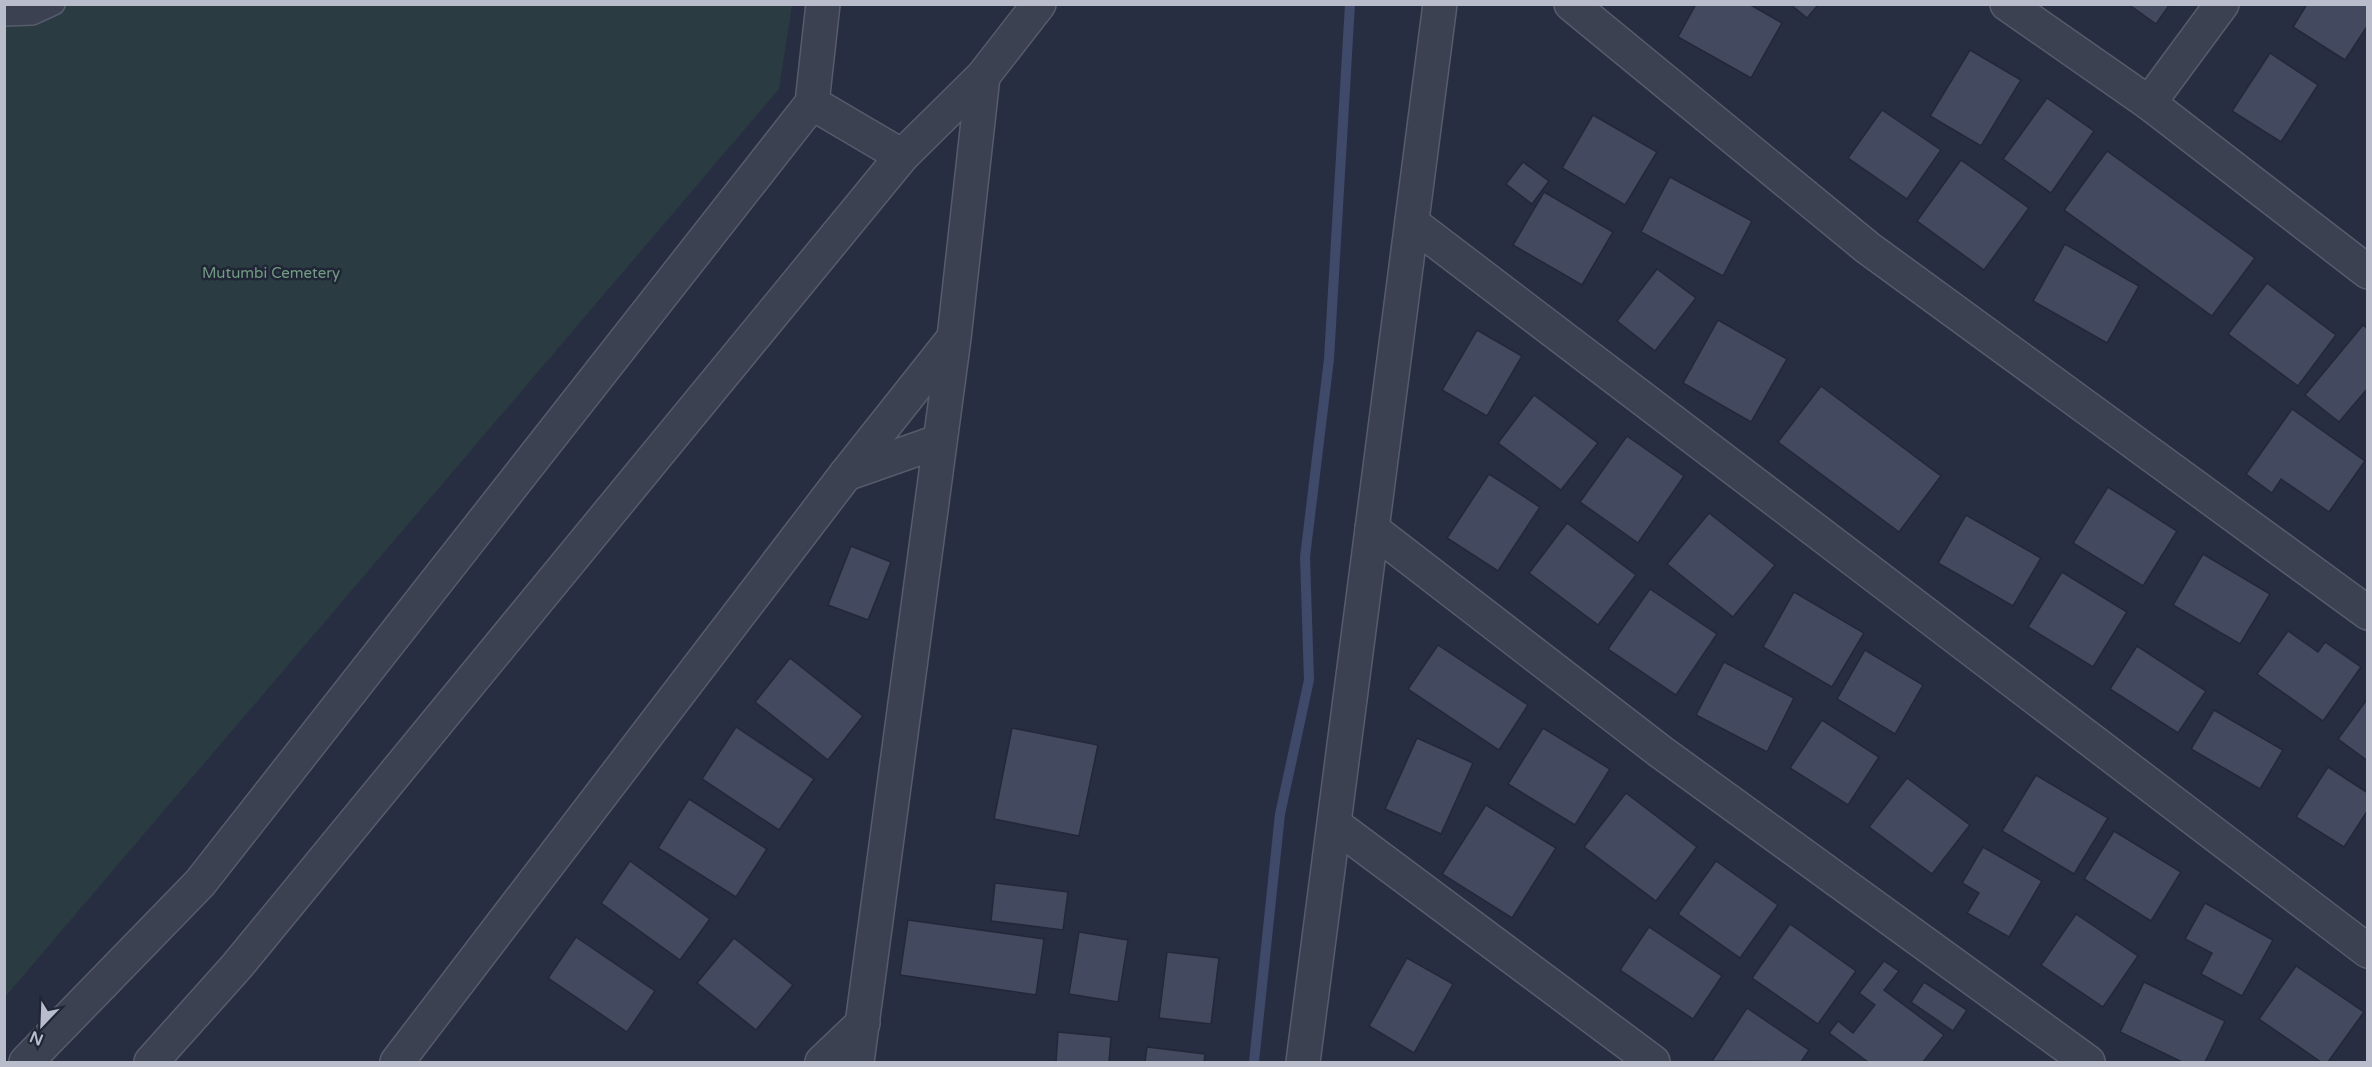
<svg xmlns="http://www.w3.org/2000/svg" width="2372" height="1067" viewBox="0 0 2372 1067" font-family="'Varela Round',sans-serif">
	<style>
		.green { fill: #2a3b42 }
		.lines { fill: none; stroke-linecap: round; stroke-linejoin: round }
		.stream { stroke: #3f4969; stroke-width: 10 }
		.building { fill: #43495e; stroke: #232839; stroke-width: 1.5 }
		.lane-casing { stroke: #575c6c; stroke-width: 24 }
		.street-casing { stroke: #575c6c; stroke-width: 36 }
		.lane { stroke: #3c4151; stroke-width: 21 }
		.street { stroke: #3c4151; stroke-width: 33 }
		.labels { text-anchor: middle; stroke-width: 5; stroke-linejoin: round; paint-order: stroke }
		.park-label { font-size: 15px; fill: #729b83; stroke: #212637 }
	</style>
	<rect width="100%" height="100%" fill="#282e41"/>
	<polygon class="green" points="5,5 792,5 779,89 5,997"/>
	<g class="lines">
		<polyline class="stream" points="1254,1062 1280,814 1309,680 1305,557 1329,359 1350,4"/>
	</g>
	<g class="building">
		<polygon points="1696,4 1749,4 1782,23 1751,78 1678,37"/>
		<polygon points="1790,4 1819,4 1807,18"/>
		<polygon points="2128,4 2170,4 2156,24"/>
		<polygon points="2307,4 2368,4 2368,25 2345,60 2293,27"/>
		<polygon points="1970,50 2021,80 1981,146 1930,116"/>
		<polygon points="2270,53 2318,85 2281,142 2232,111"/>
		<polygon points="2047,98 2094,131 2051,193 2003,159"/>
		<polygon points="1882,110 1941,150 1907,199 1848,158"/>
		<polygon points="1593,115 1657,152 1625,205 1562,168"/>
		<polygon points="2107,151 2255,258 2212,316 2064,210"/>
		<polygon points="1961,160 2029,208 1984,270 1917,221"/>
		<polygon points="1523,162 1549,181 1532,204 1506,184"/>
		<polygon points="1670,177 1752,221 1723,276 1641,232"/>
		<polygon points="1544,192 1613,232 1582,285 1513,245"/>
		<polygon points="2065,244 2139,286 2107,343 2033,301"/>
		<polygon points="1657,269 1696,298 1655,351 1617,321"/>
		<polygon points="2267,283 2336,335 2298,386 2228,334"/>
		<polygon points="1718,320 1787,359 1751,422 1683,383"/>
		<polygon points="2363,325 2368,329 2368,388 2339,422 2305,395"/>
		<polygon points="1477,330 1522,356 1487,416 1442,390"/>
		<polygon points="1821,386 1941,476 1899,532 1778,442"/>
		<polygon points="1534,395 1598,443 1561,490 1498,443"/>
		<polygon points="2292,409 2365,461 2329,512 2281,479 2272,493 2246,474"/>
		<polygon points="1627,436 1684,476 1638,543 1580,502"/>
		<polygon points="1489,474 1540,507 1498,571 1447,538"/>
		<polygon points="2108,487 2177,531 2143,586 2073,543"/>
		<polygon points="1709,513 1775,565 1733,617 1667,564"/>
		<polygon points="1966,515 2041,558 2013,606 1938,563"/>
		<polygon points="1567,523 1636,575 1598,625 1529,573"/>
		<polygon points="851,546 891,562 868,620 828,605"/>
		<polygon points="2203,554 2270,594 2240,644 2173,605"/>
		<polygon points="2062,572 2127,612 2093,667 2028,627"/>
		<polygon points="1650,589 1717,634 1676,695 1608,649"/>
		<polygon points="1794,592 1864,633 1832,687 1763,647"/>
		<polygon points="2288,631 2318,652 2325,642 2361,667 2323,721 2257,674"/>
		<polygon points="1438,645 1528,705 1499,750 1408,689"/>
		<polygon points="2137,646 2206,691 2178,733 2110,689"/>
		<polygon points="1865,650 1923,685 1895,734 1837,699"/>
		<polygon points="790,658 863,716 828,760 755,702"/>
		<polygon points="1724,662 1794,698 1767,752 1696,715"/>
		<polygon points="2368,698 2368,761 2338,739"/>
		<polygon points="2214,710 2283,750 2260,789 2191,749"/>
		<polygon points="1822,720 1879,757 1848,805 1790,768"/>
		<polygon points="736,727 814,779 779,830 702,779"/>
		<polygon points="1012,728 1098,745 1079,836 994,819"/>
		<polygon points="1543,728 1610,769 1575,825 1508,784"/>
		<polygon points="1417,738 1473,763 1441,834 1385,809"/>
		<polygon points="2328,767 2368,793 2368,810 2344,847 2296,817"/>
		<polygon points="2036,775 2108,818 2074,874 2002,831"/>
		<polygon points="1907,778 1970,825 1932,874 1869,827"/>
		<polygon points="1626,793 1697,847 1656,901 1584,847"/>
		<polygon points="689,799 767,849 736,897 658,848"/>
		<polygon points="1486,805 1556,848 1512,918 1442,874"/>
		<polygon points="2114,831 2181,872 2151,921 2084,879"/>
		<polygon points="1983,847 2042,881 2009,937 1967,913 1979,893 1962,883"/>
		<polygon points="630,861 710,919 680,960 601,903"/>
		<polygon points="1716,861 1778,905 1740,958 1678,914"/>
		<polygon points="995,883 1068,892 1063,930 991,921"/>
		<polygon points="2205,903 2273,940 2242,996 2201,974 2212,953 2185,939"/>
		<polygon points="2076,914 2138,956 2103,1007 2041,965"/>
		<polygon points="908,920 1044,939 1036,995 900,975"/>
		<polygon points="1790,924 1856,971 1818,1024 1752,978"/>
		<polygon points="1649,927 1722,976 1693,1019 1620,970"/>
		<polygon points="1079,932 1128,940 1118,1002 1069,994"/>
		<polygon points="576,937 655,991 627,1032 548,978"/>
		<polygon points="734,938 793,985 756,1030 697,983"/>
		<polygon points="1167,952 1219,958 1211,1024 1159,1018"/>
		<polygon points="1407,958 1453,984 1414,1053 1369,1026"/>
		<polygon points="1884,961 1899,971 1884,990 1944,1035 1923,1062 1868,1062 1829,1033 1838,1021 1853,1033 1875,1005 1859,993"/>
		<polygon points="2296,966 2364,1012 2328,1062 2321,1062 2259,1019"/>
		<polygon points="1924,982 1967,1010 1953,1031 1911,1002"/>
		<polygon points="2144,982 2225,1021 2205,1062 2182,1062 2120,1032"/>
		<polygon points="1747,1008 1809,1050 1801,1062 1712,1061"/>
		<polygon points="1058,1032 1111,1037 1109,1062 1056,1062"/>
		<polygon points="1147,1047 1205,1054 1204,1062 1145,1062"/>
	</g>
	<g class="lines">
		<defs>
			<polyline id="lane" points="4,15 32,14 54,4"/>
			<g id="street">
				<polyline points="1571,4 1868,248 2368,613"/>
				<polyline points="2007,4 2149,103 2368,272"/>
				<polyline points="812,103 902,156"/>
				<polyline points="2149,103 2222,4"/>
				<polyline points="1412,223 2368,951"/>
				<polyline points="846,474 940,441"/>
				<polyline points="1372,529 1661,752 2088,1062"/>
				<polyline points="1334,824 1653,1062"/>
				<polyline points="26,1062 200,883 812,103 823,4"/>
				<polyline points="151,1062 237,966 902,156 983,76 1039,4"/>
				<polyline points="397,1062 846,474 953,339"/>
				<polyline points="822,1062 863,1023"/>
				<polyline points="857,1062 954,338 983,76"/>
				<polyline points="1303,1062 1440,4"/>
			</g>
		</defs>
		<use href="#lane" class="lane-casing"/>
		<use href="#street" class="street-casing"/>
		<use href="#lane" class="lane"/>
		<use href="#street" class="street"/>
	</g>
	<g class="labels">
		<g class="park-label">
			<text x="271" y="278">Mutumbi Cemetery</text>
		</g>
	</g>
	<rect width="2372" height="1067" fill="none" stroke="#b9bdcb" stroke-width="12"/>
	<g transform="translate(42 1025) rotate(203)" stroke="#212637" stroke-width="4.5" paint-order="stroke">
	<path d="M0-4.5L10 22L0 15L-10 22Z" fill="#b9bdcb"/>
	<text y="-9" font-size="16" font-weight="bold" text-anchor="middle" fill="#b9bdcb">N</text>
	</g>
</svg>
